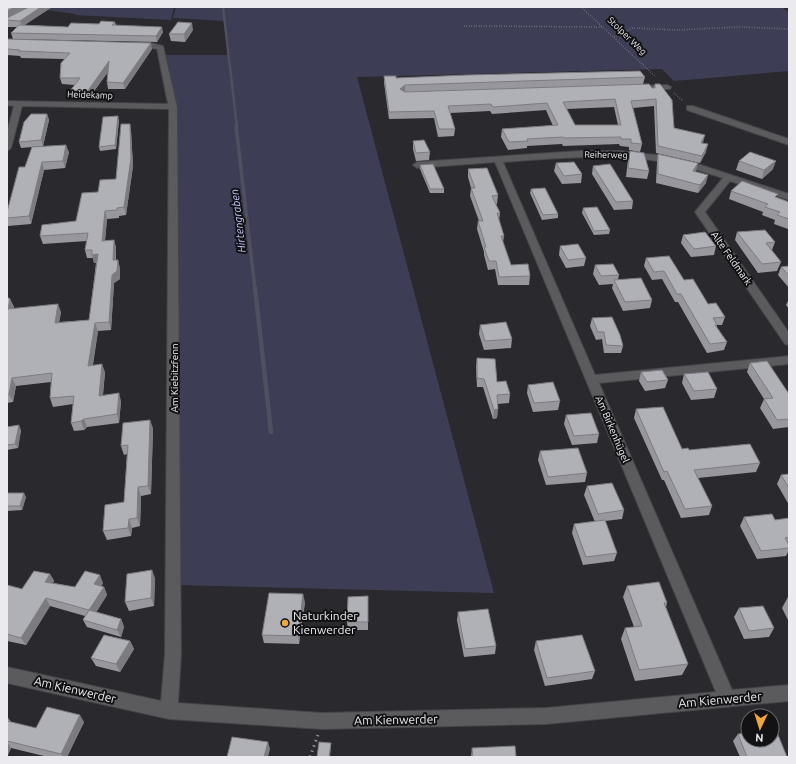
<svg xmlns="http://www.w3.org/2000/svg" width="796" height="764" viewBox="0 0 796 764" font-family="Ubuntu,sans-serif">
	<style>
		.green { fill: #3d3e55 }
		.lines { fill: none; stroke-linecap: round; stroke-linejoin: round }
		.stream-far2 { stroke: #4f4f5f; stroke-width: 2.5 }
		.stream-far1 { stroke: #4f4f5f; stroke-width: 3.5 }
		.stream { stroke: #4f4f5f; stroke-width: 4.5 }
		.minor-casing { stroke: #444449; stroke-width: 2 }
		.path-far1 { stroke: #919195; stroke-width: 1.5; stroke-dasharray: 0.5 2; stroke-linecap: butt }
		.path { stroke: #919195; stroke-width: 3; stroke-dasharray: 1.5 4; stroke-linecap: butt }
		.minor { fill: #5b5b5e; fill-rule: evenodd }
		.wall { fill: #97979d; fill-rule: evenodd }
		.shaded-wall { fill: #7b7b80 }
		.building { fill: #b0b0b7; stroke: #7b7b80; fill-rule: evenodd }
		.poi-dot { fill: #f0a63e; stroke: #121214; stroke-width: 1.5 }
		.labels { text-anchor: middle; stroke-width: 4; stroke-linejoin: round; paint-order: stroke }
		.far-street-label { font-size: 9px; fill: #ebebef; stroke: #121214 }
		.street-label { font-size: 10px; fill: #ebebef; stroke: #121214 }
		.water-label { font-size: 11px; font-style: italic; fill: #c4c8fd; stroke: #121214 }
		.near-poi-label { font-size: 12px; fill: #ebebef; stroke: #121214; text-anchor: start }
		.near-street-label { font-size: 12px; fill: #ebebef; stroke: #121214 }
	</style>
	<rect width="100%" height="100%" fill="#29292e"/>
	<g class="green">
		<polygon points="24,7 174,7 171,20 75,15 76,14"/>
		<polygon points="176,7 781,7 789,12 789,71 674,81 662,69 357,77 494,593 179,585 176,107 165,55 230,55 225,21 173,18"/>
	</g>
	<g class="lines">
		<polyline class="stream-far2" points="223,7 237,127"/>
		<polyline class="stream-far1" points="236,126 255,289"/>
		<polyline class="stream" points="255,288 271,432"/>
		<defs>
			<g id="minor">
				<path d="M132,43H151L163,46L177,107L181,654L178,703L322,713L546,708L716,692L495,162L417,168L413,165L417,162L580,151H621L665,156L701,165L789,194V200L730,181L705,212L789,333V345L785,344L695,212L723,178C703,172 684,165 664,162C610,153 557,158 503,162L595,375L789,356V364L599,383L732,690L789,685V701L546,724L322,729L169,719L7,683V667L161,701L165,654L169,109L22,106L11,148L7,151V132L14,106L7,105V101L168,104L157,49C149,47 141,48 132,47Z"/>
				<polygon points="667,85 671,87 670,89 636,90 632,88 636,86"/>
				<polygon points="687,106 693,106 789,139 789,145 687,110"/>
			</g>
		</defs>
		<use href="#minor" class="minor-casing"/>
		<g class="path-far1">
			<polyline points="581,7 656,77"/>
			<polyline points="464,26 603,27"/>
			<polyline points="614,37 633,28 676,30 740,27 789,29"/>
			<polyline points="674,93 683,101"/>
		</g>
		<polyline class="path" points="310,757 318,735"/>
		<use href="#minor" class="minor"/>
	</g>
	<g class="wall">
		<polygon points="7,7 52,7 24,25 68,27 115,22 116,25 163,32 157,42 13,39 11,33 17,27 7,27"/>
		<polygon points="193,30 185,42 171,41 169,34"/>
		<polygon points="7,39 152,49 125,89 108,89 107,82 108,72 89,98 72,98 70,91 75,85 62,84 60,78 65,59 21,58 20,56 7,55"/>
		<path d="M384,76L396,78L645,77L643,84L652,88H654L655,84L674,128L703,143L706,152L700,163L656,153L654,106L633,108L642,144L640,152L629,150V147L620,146L619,144L563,146L562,144L527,146V148L508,150L501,137L502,129L553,126L546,110L492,114L490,111L450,113L455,129L454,136L438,137L434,118L389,119L384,83ZM614,107L618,125H575L567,109Z"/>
		<polygon points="47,114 49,120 43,146 21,148 19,142"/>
		<polygon points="119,120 116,149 100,151 99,147"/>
		<polygon points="131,131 133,166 126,215 119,216 119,218 107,219 105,241 114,240 116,248 116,260 120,268 120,279 114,283 111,330 98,331 93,365 105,372 103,395 121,401 119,423 87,427 84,430 74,431 71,423 73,404 53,407 50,398 51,382 16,386 13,402 7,403 7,297 10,299 14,307 13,309 61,312 59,322 89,320 96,263 94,263 93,258 87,258 85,250 87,241 43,244 40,236 76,221 98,192 116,179"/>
		<polygon points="413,141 430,152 429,160 416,161 413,149"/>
		<polygon points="630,151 649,171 647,179 626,177 628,159"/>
		<polygon points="69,152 65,168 44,170 31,224 8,226 7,223 7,212 25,167"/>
		<polygon points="658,154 695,171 706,183 698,193 656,183 657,162"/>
		<polygon points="739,161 773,169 762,179 736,170"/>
		<polygon points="556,163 582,174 581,183 562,184 554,171"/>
		<polygon points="420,165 444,189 444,193 430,193 420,169"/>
		<polygon points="593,166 633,201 632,209 614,210 592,174"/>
		<polygon points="468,169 498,195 497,204 496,204 500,213 499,220 504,236 503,242 511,265 530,276 529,285 498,285 495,269 488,270 484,255 484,252 477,229 478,221 479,221 470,196 471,188 468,177"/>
		<polygon points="531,189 558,214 558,218 542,220 530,193"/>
		<polygon points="731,191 776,197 789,202 789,228 788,229 774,224 775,220 762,215 763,212 729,199"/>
		<polygon points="583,208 610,230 609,234 594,235 582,213"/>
		<polygon points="737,232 775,242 772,250 781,262 777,271 758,273 735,240"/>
		<polygon points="683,235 716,246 714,255 691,257 681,243"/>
		<polygon points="560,246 586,258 584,266 566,268 559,255"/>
		<polygon points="646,258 684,280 708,304 725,317 722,325 717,325 717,327 727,342 724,350 707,353 678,302 675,302 662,279 652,280 644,266"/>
		<polygon points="595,265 619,275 618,279 652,300 650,308 623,311 612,288 613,284 599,285 593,274"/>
		<polygon points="789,266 789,288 778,275 781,267"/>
		<polygon points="789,299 789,309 786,305"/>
		<polygon points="592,318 623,346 621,353 604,353 602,339 596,340 590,326"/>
		<polygon points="480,325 512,339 511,348 484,350 479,334"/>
		<polygon points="477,358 497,382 510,394 509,403 498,404 497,418 493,419 483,387 477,387 476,367"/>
		<polygon points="750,363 789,394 789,427 773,429 760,408 764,399 747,372"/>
		<polygon points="641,372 668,380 665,388 645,391 639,381"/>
		<polygon points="684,374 717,389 714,398 691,400 682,383"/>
		<polygon points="528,385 560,401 558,410 533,412 527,393"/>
		<polygon points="636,409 682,449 760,463 756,472 698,478 712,506 709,515 681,518 664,480 662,480 634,418"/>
		<polygon points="566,415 599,434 597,443 572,445 564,424"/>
		<polygon points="7,427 21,430 18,448 7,450"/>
		<polygon points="153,428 151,494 141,496 140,526 132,528 131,536 107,540 103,531 124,502 127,454 124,455 121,446"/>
		<polygon points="540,451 587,473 585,482 546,485 538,460"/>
		<polygon points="789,474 789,505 777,484 781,475"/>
		<polygon points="587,486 624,510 622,519 605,521 617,553 614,561 583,565 572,533 574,524 595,522 584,495"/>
		<polygon points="7,497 26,497 22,510 7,511"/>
		<polygon points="744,517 775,520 789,518 789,550 786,556 757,559 740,526"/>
		<polygon points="50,574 54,581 53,583 75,587 103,583 101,587 104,587 107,595 96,612 121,619 124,627 121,637 87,627 83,620 85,616 50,606 26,645 7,641 7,585 22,589"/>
		<polygon points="155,578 154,606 129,611 125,602"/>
		<polygon points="627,586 667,603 666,607 688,664 682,675 635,681 621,639 625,628 634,627 623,597"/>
		<polygon points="789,595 789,622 782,608"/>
		<polygon points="368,596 368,630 348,630 347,622"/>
		<polygon points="305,602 299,644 264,643 262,635"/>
		<polygon points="739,608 774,628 769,637 744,639 734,617"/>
		<polygon points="458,612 496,646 495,654 464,657 457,620"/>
		<polygon points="130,641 134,649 120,672 96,666 91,658"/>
		<polygon points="536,641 595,671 592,679 545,686 534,650"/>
		<polygon points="7,718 9,719 11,722 36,728 84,722 67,757 48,757 11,748 7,757"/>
		<polygon points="738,734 787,757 740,757 733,741"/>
		<polygon points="472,748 516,757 471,757"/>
	</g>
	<g class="shaded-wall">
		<polygon points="15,7 29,7 7,18 7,11"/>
		<polygon points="41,7 52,7 22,27 20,21"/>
		<polygon points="192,23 193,30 185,42 184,34"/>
		<polygon points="162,27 163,32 157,42 156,36"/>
		<polygon points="151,43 152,49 125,89 123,83"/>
		<polygon points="109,61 111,68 89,98 87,92"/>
		<polygon points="405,85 405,92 400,89"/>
		<polygon points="47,114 49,120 43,146 41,140"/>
		<polygon points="118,116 119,120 116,149 115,145"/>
		<polygon points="130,124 131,131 133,166 126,215 124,207"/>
		<polygon points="705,135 703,143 699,150 701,143"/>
		<polygon points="708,144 706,152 700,163 702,156"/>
		<polygon points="66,145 69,152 65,168 63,161"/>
		<polygon points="776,161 773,169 762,179 764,170"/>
		<polygon points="42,162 44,170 31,224 29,216"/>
		<polygon points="698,163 696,171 693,171"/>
		<polygon points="708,175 706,183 698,193 700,185"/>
		<polygon points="105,211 107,219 104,249 102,241"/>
		<polygon points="114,240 116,248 115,268 113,260"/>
		<polygon points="98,254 100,262 94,263 92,255"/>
		<polygon points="118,260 120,268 120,279 114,283 111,330 109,322 112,275"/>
		<polygon points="10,299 14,307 11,317 8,309"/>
		<polygon points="58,304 61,312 58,331 55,323"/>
		<polygon points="95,323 98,331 91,374 88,366"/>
		<polygon points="102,364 105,372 102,404 99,396"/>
		<polygon points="12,378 16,386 13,402 9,394"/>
		<polygon points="119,393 121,401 119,423 117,414"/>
		<polygon points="498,409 497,418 493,419 494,410"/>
		<polygon points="84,419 87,427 84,430 81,421"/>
		<polygon points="150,420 153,428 151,494 148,486"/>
		<polygon points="19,425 21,430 18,448 15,444"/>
		<polygon points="138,487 141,496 140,526 137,518"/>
		<polygon points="24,493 26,497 22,510 20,506"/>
		<polygon points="129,519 132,528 131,536 128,528"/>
		<polygon points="152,570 155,578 154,606 151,598"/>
		<polygon points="50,574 54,581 49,589 45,582"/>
		<polygon points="100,575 103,583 97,592 94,584"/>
		<polygon points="104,587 107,595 93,618 89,610"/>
		<polygon points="303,594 305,602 299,644 298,636"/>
		<polygon points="46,598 50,606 26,645 21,638"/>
		<polygon points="121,619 124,627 121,637 117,630"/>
		<polygon points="130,641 134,649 120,672 116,664"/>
		<polygon points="80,715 84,722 67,757 63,757 61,754"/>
		<polygon points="7,742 11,748 7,757"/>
		<polygon points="268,742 270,749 268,757 264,757"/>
		<polygon points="331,743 331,747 330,757 329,757"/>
	</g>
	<g class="building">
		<polygon points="7,7 15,7 7,11"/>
		<polygon points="29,7 41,7 20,21 7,20 7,18"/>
		<polygon points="101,21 115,22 112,25 162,27 156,36 11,33 19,25 68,27 71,23 99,24"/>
		<polygon points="178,22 192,23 184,34 169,34"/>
		<polygon points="7,39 151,43 123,83 107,82 109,61 87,92 70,91 80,78 60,78 61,63 70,53 19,51 20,50 7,49"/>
		<path d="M640,71L645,77L405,85L400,89L405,92L649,84L652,88H655V84H660L672,100L674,128L705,135L701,143L708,144L702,156L658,146L656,99L631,101L642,144L631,143V139H621V137L564,138L563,137L527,139L528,141L509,142L502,129L558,125L547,103L493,107L491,104L448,106L455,129H439L434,111L389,112L384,76H396V78L467,75ZM615,99L621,125H575L563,102Z"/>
		<polygon points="31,114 47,114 41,140 19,142 24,122"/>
		<polygon points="118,116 115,145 99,147 103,117"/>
		<polygon points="121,124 130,124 131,158 124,207 117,208 117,210 105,211 102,241 114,240 113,260 118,260 117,271 112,275 109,322 95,323 88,366 102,364 99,396 119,393 117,414 84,419 81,421 71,423 74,396 50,398 52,373 12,378 9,394 7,394 7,297 10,299 8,309 58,304 55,323 89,320 98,254 92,255 92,250 85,250 88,233 40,236 42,225 76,221 82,193 98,192 100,180 116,179"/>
		<polygon points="424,140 430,152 416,153 413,141"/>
		<polygon points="66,145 63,161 42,162 29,216 7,218 7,212 19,167 25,167 32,147"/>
		<polygon points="630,151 644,153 649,171 628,168"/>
		<polygon points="750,152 776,161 764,170 739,161"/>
		<polygon points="658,154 698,163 693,171 708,175 700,185 658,174"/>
		<polygon points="574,162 582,174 564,176 556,163"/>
		<polygon points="433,164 444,189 430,189 420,165"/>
		<polygon points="610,164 633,201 616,202 593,166"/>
		<polygon points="487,168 498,195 492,196 500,213 497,213 504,236 501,236 511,265 528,264 530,276 499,277 496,261 489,261 484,247 486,247 478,221 483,221 471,188 475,188 468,169"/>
		<polygon points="742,181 778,194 775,197 789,202 789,219 777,215 780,212 765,207 768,204 731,191"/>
		<polygon points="545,188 558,214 543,215 531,189"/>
		<polygon points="597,207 610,230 594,231 583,208"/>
		<polygon points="765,230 775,242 766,243 781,262 762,264 737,232"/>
		<polygon points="705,232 716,246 694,249 683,235"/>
		<polygon points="578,244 586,258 568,260 560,246"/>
		<polygon points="669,256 684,280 693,279 708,304 716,303 725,317 713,318 717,325 715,325 727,342 710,344 681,294 677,294 664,271 654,272 646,258"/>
		<polygon points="613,264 619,275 601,276 595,265"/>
		<polygon points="789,266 789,275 781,267"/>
		<polygon points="641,278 652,300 625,302 614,280"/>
		<polygon points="612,317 620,335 623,346 606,345 604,332 598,332 592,318"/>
		<polygon points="506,322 512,339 485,341 480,325"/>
		<polygon points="477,358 495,359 497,382 506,381 510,394 497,395 498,409 494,410 484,379 477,378"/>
		<polygon points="767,361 789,394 789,419 777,420 764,399 773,398 750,363"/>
		<polygon points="662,370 668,380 647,382 641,372"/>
		<polygon points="708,372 717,389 694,391 684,374"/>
		<polygon points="553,382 560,401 534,403 528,385"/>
		<polygon points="663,407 682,449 688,448 689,450 750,444 760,463 694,470 712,506 685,509 667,471 664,472 636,409"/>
		<polygon points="591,413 599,434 574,436 566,415"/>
		<polygon points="150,420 148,486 138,487 137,518 129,519 128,528 103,531 105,505 124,502 128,445 121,446 123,423"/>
		<polygon points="19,425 15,444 7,445 7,427"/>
		<polygon points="578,448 587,473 548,477 540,451"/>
		<polygon points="789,474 789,488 781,475"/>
		<polygon points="612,483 624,510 598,514 587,486"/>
		<polygon points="8,493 24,493 20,506 7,506 7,497"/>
		<polygon points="772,514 775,520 789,518 789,537 785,538 789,545 789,548 761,551 744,517"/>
		<polygon points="605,520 617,553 586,557 574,524"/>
		<polygon points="152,570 151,598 125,602 127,574"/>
		<polygon points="34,571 50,574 45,582 75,587 85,571 100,575 94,584 104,587 89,610 121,619 117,630 83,620 89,610 46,598 21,638 7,634 7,585 22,589"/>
		<polygon points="659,582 667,603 664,603 688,664 639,670 625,628 642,626 627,586"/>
		<polygon points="269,593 303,594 298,636 262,635"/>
		<polygon points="368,596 368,622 347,622 348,597"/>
		<polygon points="763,606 774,628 749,631 739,608"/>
		<polygon points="488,609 496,646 465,649 458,612"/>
		<polygon points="104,635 130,641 116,664 91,658"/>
		<polygon points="582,635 595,671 547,678 536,641"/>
		<polygon points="47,707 80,715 61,754 7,741 7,718 9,719 7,721 36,728"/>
		<polygon points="772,730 776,730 787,757 747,757 738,734 748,733 748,740 772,740"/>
		<polygon points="232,737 268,742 264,757 227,757"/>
		<polygon points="319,742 331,743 329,757 317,757"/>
		<polygon points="515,746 516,757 473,757 472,748"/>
	</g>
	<circle class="poi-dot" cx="285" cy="623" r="4"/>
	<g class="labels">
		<g class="far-street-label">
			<text transform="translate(627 36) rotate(44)" y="3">Stolper Weg</text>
			<text transform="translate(90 95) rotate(2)" y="3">Heidekamp</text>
			<text transform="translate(606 155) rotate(1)" y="3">Reiherweg</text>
		</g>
		<g class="street-label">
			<text transform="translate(732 258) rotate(55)" y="4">Alte Feldmark</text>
			<text transform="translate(174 378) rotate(-90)" y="4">Am Kiebitzfenn</text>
			<text transform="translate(613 429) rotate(67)" y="4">Am Birkenhügel</text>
		</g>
		<g class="water-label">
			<text transform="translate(238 221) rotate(-97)" y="4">Hirtengraben</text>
		</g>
		<g class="near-poi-label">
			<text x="293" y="620">Naturkinder<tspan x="293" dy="14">Kienwerder</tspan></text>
		</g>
		<g class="near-street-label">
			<text transform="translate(75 690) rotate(13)" y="4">Am Kienwerder</text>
			<text transform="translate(720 700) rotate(-5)" y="4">Am Kienwerder</text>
			<text transform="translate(396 720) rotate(-1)" y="4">Am Kienwerder</text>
		</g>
	</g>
	<rect width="796" height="764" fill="none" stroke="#ebebef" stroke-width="16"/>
	<g transform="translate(760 728) rotate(184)"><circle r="19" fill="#121214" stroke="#69696c"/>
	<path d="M0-3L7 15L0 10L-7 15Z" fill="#f0a63e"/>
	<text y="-6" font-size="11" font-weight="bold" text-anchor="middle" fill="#ebebef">N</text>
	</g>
</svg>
